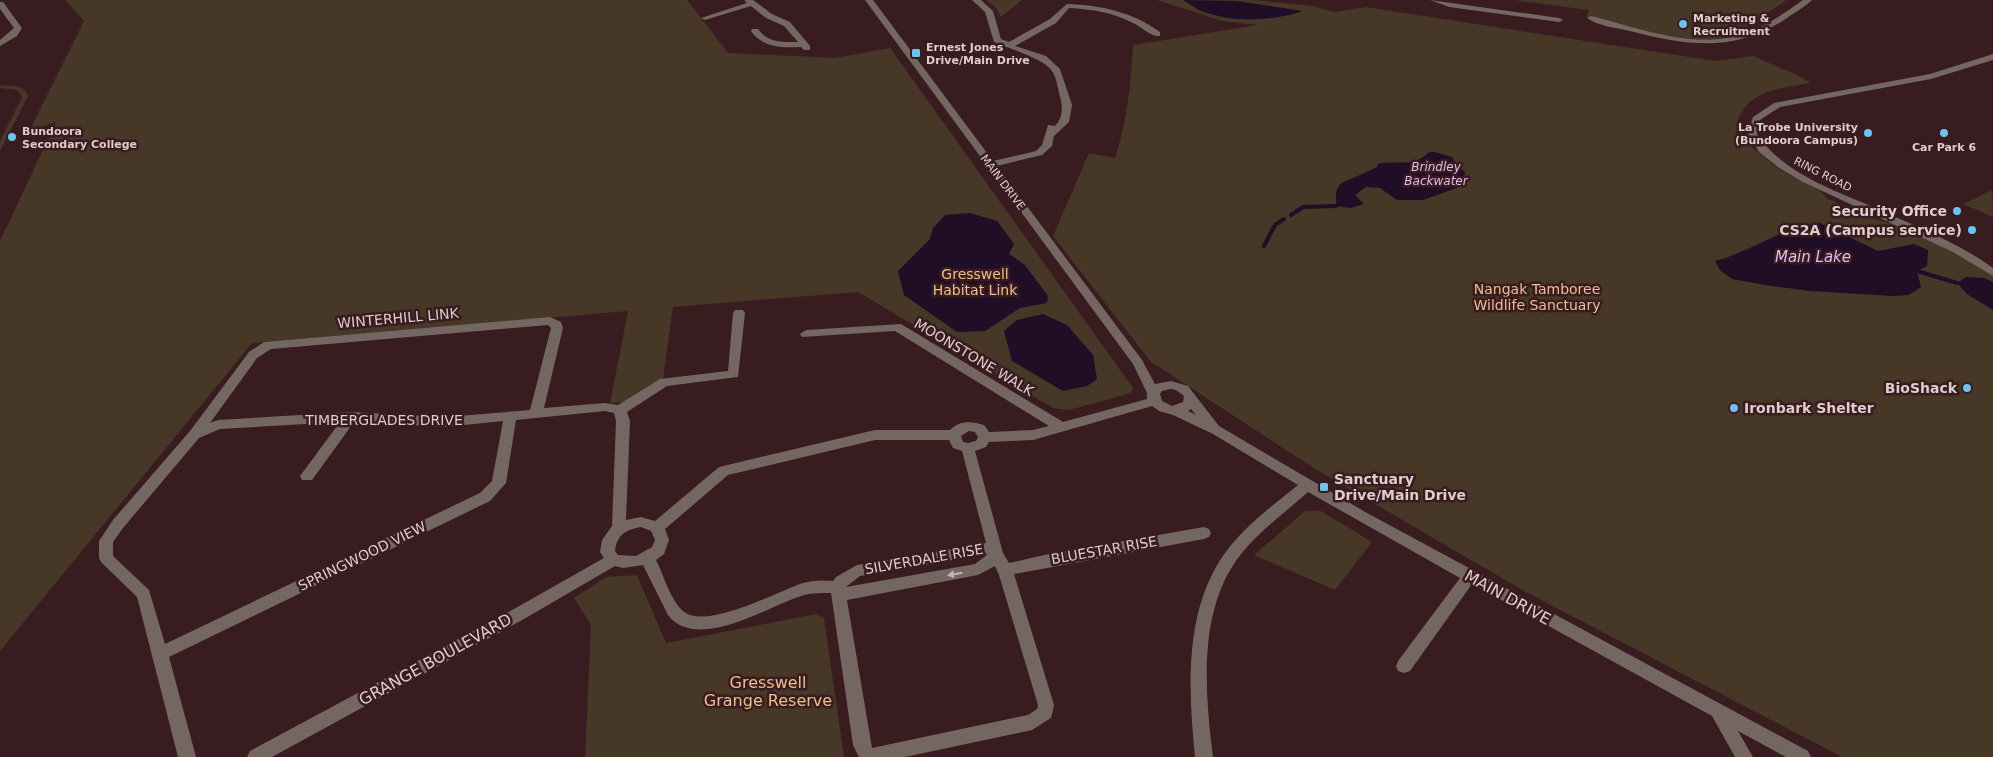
<svg xmlns="http://www.w3.org/2000/svg" width="1993" height="757" viewBox="0 0 1993 757" font-family="'DejaVu Sans',sans-serif">
	<style>
		.green { fill: #463726 }
		.water { fill: #200d26 }
		.lines { fill: none; stroke-linecap: round; stroke-linejoin: round }
		.stream { stroke: #200d26; stroke-width: 4 }
		.minor { fill: #746661; fill-rule: evenodd }
		.oneway { fill: #c4b2b2 }
		.poi-dot { fill: #6bc3f2; stroke: #381c20; stroke-width: 2 }
		.labels { text-anchor: middle; stroke-width: 5; stroke-linejoin: round; paint-order: stroke }
		.far-poi-label { font-size: 11px; font-weight: bold; fill: #dfcccd; stroke: #381c20; text-anchor: start }
		.far-street-label { font-size: 11px; fill: #dfcccd; stroke: #381c20 }
		.far-water-label { font-size: 12px; font-style: italic; fill: #e2bbf1; stroke: #381c20 }
		.poi-label { font-size: 14px; font-weight: bold; fill: #dfcccd; stroke: #381c20; text-anchor: end }
		.park-label { font-size: 14px; fill: #eebf8d; stroke: #381c20 }
		.street-label { font-size: 14px; fill: #dfcccd; stroke: #381c20 }
		.water-label { font-size: 15px; font-style: italic; fill: #e2bbf1; stroke: #381c20 }
		.near-street-label { font-size: 16px; fill: #dfcccd; stroke: #381c20 }
		.near-park-label { font-size: 16px; fill: #eebf8d; stroke: #381c20 }
	</style>
	<rect width="100%" height="100%" fill="#381c20"/>
	<g class="green">
		<polygon points="65,0 687,0 728,53 835,58 890,48 1133,388 1131,393 1069,410 1053,408 858,292 673,307 663,379 628,402 610,403 628,311 252,343 0,651 0,241 56,122 29,131 84,21"/>
		<polygon points="986,0 1022,0 1001,17 996,8"/>
		<path d="M1157,0H1254L1312,6L1334,12L1366,7L1716,61L1753,56L1795,74L1811,83C1781,88 1747,90 1737,123L1747,143L1780,170L1818,189L1828,199L1878,220L1919,230L1993,275V757H1842L1524,591L1320,472L1151,362L1053,236L1089,153L1115,158C1127,121 1131,84 1133,45L1258,25L1222,21Z"/>
		<path d="M1513,0H1787C1773,9 1737,34 1724,37C1687,47 1623,25 1586,17L1589,10Z"/>
		<path d="M0,86C10,85 25,85 28,96L0,151V141L22,97L17,90L0,88Z"/>
		<polygon points="1992,190 1993,217 1963,204"/>
		<polygon points="1305,511 1321,511 1372,542 1335,590 1254,555"/>
		<polygon points="637,575 666,643 817,614 824,618 844,757 585,757 591,625 574,598 606,577"/>
	</g>
	<g class="water">
		<path d="M1183,0L1236,1L1303,11C1270,22 1231,23 1199,10C1193,7 1189,3 1183,0Z"/>
		<path d="M1429,152H1434L1452,157L1457,166L1465,172L1462,186L1423,200H1397L1380,188L1366,187L1355,195L1364,204L1351,208L1336,206V192L1340,184L1377,167V164C1397,159 1413,169 1429,152Z"/>
		<polygon points="970,213 997,221 1014,244 1009,254 1025,265 1048,296 1047,303 1020,308 985,331 957,332 904,295 898,271 930,239 933,228 945,215"/>
		<path d="M1820,223L1878,251L1914,244L1928,250L1927,266L1917,271L1921,287L1909,295L1893,296L1810,291L1765,285L1732,279L1720,270L1715,261C1751,252 1783,226 1820,223Z"/>
		<polygon points="1966,277 1984,278 1993,282 1993,310 1967,294 1957,283"/>
		<polygon points="1043,314 1067,325 1093,355 1097,379 1087,386 1063,391 1012,361 1004,331 1017,320"/>
	</g>
	<g class="lines">
		<g class="stream">
			<polyline points="1291,215 1303,207 1336,206"/>
			<polyline points="1264,246 1275,225 1284,219"/>
			<polyline points="1917,271 1957,283"/>
		</g>
		<g class="minor">
			<path d="M744,0H753L772,14L790,22L810,46V50H804L801,47C782,48 763,48 751,31L752,29H758C768,43 782,42 798,42L784,26L766,18L751,6L705,20L701,18L747,3Z"/>
			<path d="M865,0H873L993,161L1036,151L1042,145L1048,125L1055,126C1063,118 1063,107 1060,97C1058,90 1057,78 1052,71C1043,58 1010,49 994,42L985,12L972,0H981L993,11L1001,39L1009,42L1050,19L1067,4C1101,5 1132,12 1160,32V36C1151,37 1143,28 1135,24C1115,13 1092,9 1069,8L1056,23L1015,46L1046,56L1060,69L1072,105L1069,122L1054,136L1052,146L1042,155L997,166L1142,360L1155,384L1171,381L1188,386L1219,426L1367,513L1808,751L1811,757H1786L1738,731L1753,757H1735L1712,716L1472,584L1410,671L1404,673L1398,671L1396,666L1398,661L1460,578L1308,492C1286,512 1260,530 1241,554C1197,610 1205,691 1213,757H1195C1188,686 1183,602 1232,544C1251,521 1275,504 1298,485L1213,434L1173,415L1159,411L1152,406L1033,440L989,442L986,447L975,451L1003,553L1009,563L1044,555L1204,527L1209,529L1211,533L1209,537L1204,539L1014,574L1054,705L1051,718L1032,730L905,757H859L853,745L831,593C822,593 813,593 804,595C770,605 697,653 668,615L643,565L623,568L615,566L524,619L272,757H247L250,751L514,609L604,558L600,552L602,540L612,526L616,421L614,413L605,411L516,420L506,483L490,501L169,657L196,757H178L137,597L101,562L99,558V541L113,520L190,431L249,352L264,342L550,317L561,322L563,328L544,408L605,403L618,405L660,379L728,371L733,313L735,310H743L745,313L738,377L667,386L627,412L630,421L626,520L641,517L655,521L719,467L875,430H950C959,420 972,421 984,425L989,432L1033,430L1049,426L895,331L802,337L800,334L806,330L901,324L1063,422L1147,399V393L1133,364ZM548,325L551,328L530,410L445,417L351,412L218,420L210,423L257,358L271,349ZM1171,389L1176,390L1184,396L1183,402L1172,406L1162,401L1160,394L1162,391ZM1191,409L1196,415L1188,411ZM503,421L492,481L480,493L165,644L149,590L113,556V542L123,528L199,438L220,429L340,422L300,476L302,480H312L354,422L445,427ZM969,431L975,432L978,437L976,441L968,443L963,442L961,436ZM875,440H949L953,448L962,451L986,543L857,565L836,577L833,581C823,580 813,580 803,583C778,591 705,631 683,611C670,599 664,576 656,560L664,554L669,540L665,529L728,475ZM641,527L651,531L655,540L652,547L636,556L618,555L615,551C617,535 625,530 641,527ZM988,554L975,564L846,587L860,576ZM995,566L999,575L1038,705L1037,709L1028,715L872,748L847,600L978,575Z"/>
			<polygon points="1430,0 1559,18 1563,20 1559,22 1449,7"/>
			<path d="M1803,0H1812C1805,7 1795,12 1787,18C1735,53 1688,46 1630,31C1618,28 1597,26 1587,18L1591,16C1643,29 1701,53 1754,30C1771,23 1787,11 1803,0Z"/>
			<polygon points="0,2 3,2 22,28 17,36 0,46 0,40 14,28 0,9"/>
			<path d="M1993,54V60L1931,79L1780,107L1760,120L1757,134C1782,172 1831,189 1871,206C1912,225 1956,241 1993,268V276L1953,252L1803,182L1779,168L1759,152L1748,134L1753,117L1774,103L1930,74Z"/>
		</g>
	</g>
	<defs><path id="oneway-solid" d="M-6-.8H1V-3.2L6.5 0L1 3.2V.8H-6Z" transform="scale(1.25)"/></defs>
	<use class="oneway" href="#oneway-solid" transform="translate(955 574) rotate(170)"/>
	<g class="poi-dot">
		<circle cx="1683" cy="24" r="5"/>
		<rect x="911" y="48" width="10" height="10" rx="2.5"/>
		<circle cx="1868" cy="133" r="5"/>
		<circle cx="1944" cy="133" r="5"/>
		<circle cx="12" cy="137" r="5"/>
		<circle cx="1957" cy="211" r="5"/>
		<circle cx="1972" cy="230" r="5"/>
		<circle cx="1967" cy="388" r="5"/>
		<circle cx="1734" cy="408" r="5"/>
		<rect x="1319" y="482" width="10" height="10" rx="2.5"/>
	</g>
	<g class="labels">
		<g class="far-poi-label">
			<text x="1693" y="22">Marketing &amp;<tspan x="1693" dy="13">Recruitment</tspan></text>
			<text x="926" y="51">Ernest Jones<tspan x="926" dy="13">Drive/Main Drive</tspan></text>
			<text x="1858" y="131" text-anchor="end">La Trobe University<tspan x="1858" dy="13">(Bundoora Campus)</tspan></text>
			<text x="22" y="135">Bundoora<tspan x="22" dy="13">Secondary College</tspan></text>
			<text x="1944" y="151" text-anchor="middle">Car Park 6</text>
		</g>
		<g class="far-street-label">
			<text transform="translate(1823 174) rotate(27)" y="4">RING ROAD</text>
			<text transform="translate(1003 182) rotate(53)" y="4">MAIN DRIVE</text>
		</g>
		<g class="far-water-label">
			<text x="1436" y="171">Brindley<tspan x="1436" dy="14">Backwater</tspan></text>
		</g>
		<g class="poi-label">
			<text x="1947" y="216">Security Office</text>
			<text x="1962" y="235">CS2A (Campus service)</text>
			<text x="1957" y="393">BioShack</text>
			<text x="1744" y="413" text-anchor="start">Ironbark Shelter</text>
			<text x="1334" y="484" text-anchor="start">Sanctuary<tspan x="1334" dy="16">Drive/Main Drive</tspan></text>
		</g>
		<g class="park-label">
			<text x="975" y="279">Gresswell<tspan x="975" dy="16">Habitat Link</tspan></text>
			<text x="1537" y="294">Nangak Tamboree<tspan x="1537" dy="16">Wildlife Sanctuary</tspan></text>
		</g>
		<g class="street-label">
			<text transform="translate(398 318) rotate(-5)" y="5">WINTERHILL LINK</text>
			<text transform="translate(974 357) rotate(31)" y="5">MOONSTONE WALK</text>
			<text x="384" y="425">TIMBERGLADES DRIVE</text>
			<text transform="translate(1104 550) rotate(-10)" y="5">BLUESTAR RISE</text>
			<text transform="translate(362 556) rotate(-26)" y="5">SPRINGWOOD VIEW</text>
			<text transform="translate(924 559) rotate(-10)" y="5">SILVERDALE RISE</text>
		</g>
		<g class="water-label">
			<text x="1813" y="262">Main Lake</text>
		</g>
		<g class="near-street-label">
			<text transform="translate(1508 597) rotate(29)" y="6">MAIN DRIVE</text>
			<text transform="translate(435 659) rotate(-29)" y="6">GRANGE BOULEVARD</text>
		</g>
		<g class="near-park-label">
			<text x="768" y="688">Gresswell<tspan x="768" dy="18">Grange Reserve</tspan></text>
		</g>
	</g>
</svg>
